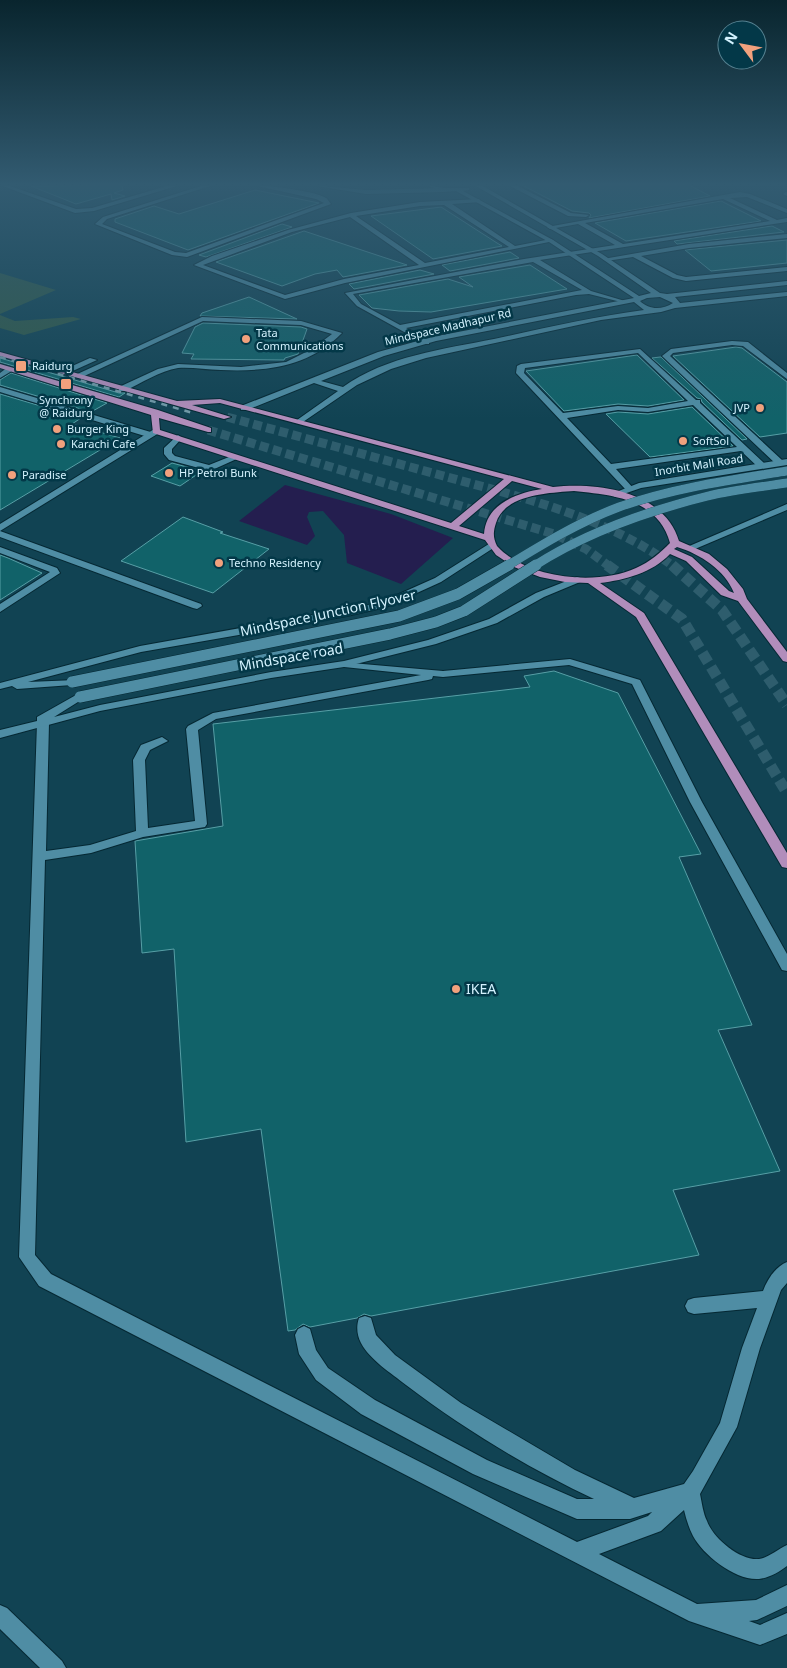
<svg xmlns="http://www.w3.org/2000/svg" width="787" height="1668" viewBox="0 0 787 1668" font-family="'Noto Sans',sans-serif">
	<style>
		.green { fill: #315948 }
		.water { fill: #241e4f }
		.building { fill: #116269; stroke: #579fa6 }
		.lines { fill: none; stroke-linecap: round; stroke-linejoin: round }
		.primary-tunnel-far1 { stroke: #2e5d6d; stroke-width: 9; stroke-dasharray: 9 4.5; stroke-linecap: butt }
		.primary-tunnel { stroke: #2e5d6d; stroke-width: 11; stroke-dasharray: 11 5.5; stroke-linecap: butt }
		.service-casing { stroke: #052833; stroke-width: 2 }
		.minor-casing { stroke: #052833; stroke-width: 2 }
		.tertiary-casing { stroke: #052833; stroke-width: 2 }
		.secondary-casing { stroke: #052833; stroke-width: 2 }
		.primary-casing { stroke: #052833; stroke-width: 2 }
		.service { fill: #4f8da4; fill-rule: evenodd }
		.minor { fill: #4f8da4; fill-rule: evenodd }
		.tertiary { fill: #4f8da4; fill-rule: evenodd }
		.secondary { fill: #4f8da4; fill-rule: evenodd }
		.primary { fill: #b18dbb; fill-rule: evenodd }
		.rail { stroke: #719aa8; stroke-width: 2.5; stroke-dasharray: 6 6; stroke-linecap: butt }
		.secondary-bridge-far1-casing { stroke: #052833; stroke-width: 9; stroke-linecap: butt }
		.secondary-bridge-casing { stroke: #052833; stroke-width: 12; stroke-linecap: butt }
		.secondary-bridge-far1 { stroke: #4f8da4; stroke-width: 9 }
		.secondary-bridge { stroke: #4f8da4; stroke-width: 11 }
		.poi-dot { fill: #f1a17d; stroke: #033848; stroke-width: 2 }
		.labels { text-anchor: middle; stroke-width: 5; stroke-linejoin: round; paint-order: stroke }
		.far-street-label { font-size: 11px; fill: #d3f2fe; stroke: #033848 }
		.far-poi-label { font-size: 11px; fill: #d3f2fe; stroke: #033848; text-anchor: start }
		.street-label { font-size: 14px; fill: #d3f2fe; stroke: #033848 }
		.poi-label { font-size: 14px; fill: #d3f2fe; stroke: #033848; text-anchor: start }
	</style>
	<rect width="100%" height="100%" fill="#114353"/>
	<g class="green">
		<polygon points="0,273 56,290 0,314"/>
		<polygon points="0,315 15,321 73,317 81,319 24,335 0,328"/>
	</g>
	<polygon class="water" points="285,485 391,514 453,538 401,584 347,563 344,535 323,511 309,512 307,517 315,536 307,545 239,521"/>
	<g class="building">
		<polygon points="122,185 123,190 114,193 125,196 112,200 111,194 76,204 31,186"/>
		<polygon points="522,185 689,185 710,196 589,218 591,215 589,213 572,211"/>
		<polygon points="255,190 319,203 188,250 115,222 115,219 154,206 179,214"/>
		<polygon points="721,201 761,221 626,241 595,223"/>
		<polygon points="441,207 497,243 502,246 433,259 371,216"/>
		<polygon points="282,224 292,227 206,257 199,255"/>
		<polygon points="772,226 784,232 677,244 674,241"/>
		<polygon points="304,231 407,265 343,277 337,270 315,274 282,286 216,262"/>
		<polygon points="787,240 787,263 711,271 685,250"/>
		<polygon points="510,252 519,258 450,271 442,265"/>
		<polygon points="530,265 567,289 431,312 399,311 372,308 359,295 448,279 473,287 459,277"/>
		<polygon points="420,270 434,274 354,289 349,284"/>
		<polygon points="249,297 297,319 200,316 202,313"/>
		<polygon points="203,323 301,327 307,329 298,354 285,358 284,360 191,359 194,354 182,353 195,327"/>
		<polygon points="736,347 742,348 787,382 787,433 760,437 673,356"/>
		<polygon points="637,355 684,400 648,406 618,404 564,411 526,371"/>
		<polygon points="660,357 661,357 747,439 742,440 702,402 701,399 697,398 652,358"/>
		<polygon points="0,358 119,393 125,393 119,397 0,362"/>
		<polygon points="11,373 107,403 91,412 0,385 0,380"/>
		<polygon points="0,394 81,418 72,424 120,438 0,510"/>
		<polygon points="692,407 733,446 650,457 606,414 618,412 648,414"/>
		<polygon points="172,463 202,471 180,486 151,476"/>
		<polygon points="183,517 223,532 220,533 269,549 213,593 121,561"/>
		<polygon points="0,555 8,558 42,573 0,600"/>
		<polygon points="554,671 618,693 701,854 679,857 752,1025 718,1030 780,1171 673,1190 699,1255 371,1316 364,1314 357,1318 310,1327 303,1324 295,1330 288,1331 261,1129 186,1142 174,949 142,953 135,841 223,826 213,724 530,687 524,676"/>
	</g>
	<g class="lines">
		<g class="primary-tunnel-far1">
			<path d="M227,417C298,436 369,456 440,475C519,497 606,516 673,566"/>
			<polyline points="208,430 554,534 586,549 609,566"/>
		</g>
		<g class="primary-tunnel">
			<polyline points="607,565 682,619 787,793"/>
			<polyline points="672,565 722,610 787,705"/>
		</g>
		<defs>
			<g id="service">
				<polygon points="0,185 7,185 76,209 92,208 170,185 180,185 94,211 75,213"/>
				<path d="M204,185H213L107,219L102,224L175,252L186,253L324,203L316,199L253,185C266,185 316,191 326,198C327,198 330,203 331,204L187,257L172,255L95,224L103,217Z"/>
				<polygon points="508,185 516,185 571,213 589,215 586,217 568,216"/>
				<path d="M740,192L750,194L787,209V213L747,197L730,198L777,220L787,218V222L540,260L591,291L625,301V303L589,294L576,295L406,328L429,340V344H426L357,306L345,293L524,259L615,245L578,224L550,229L547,227ZM723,199L770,221L623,244L585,223ZM533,262L582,290L400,325L361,304L353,294Z"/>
				<polygon points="786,192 787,192 787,196 783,194"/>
				<path d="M479,199L481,202L452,204L515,246L551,239L554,241L345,283L285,299L194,265L212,256L288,230L351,213L420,202ZM444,205L509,247L425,263L356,216L420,206ZM350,217L419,265L344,279L285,295L203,265L292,232Z"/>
				<polygon points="787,234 787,238 689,248 641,256 677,275 686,277 787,267 787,271 686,281 673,278 633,257 606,261 603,259 689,244"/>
				<path d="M202,317L301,321L342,333C309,367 266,372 221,370C207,370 192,367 178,368C160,371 141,383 125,391H119V387L158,369L178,364L241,367L286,362L312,349L332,334L301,325L203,321L80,378L73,376Z"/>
				<polygon points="732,341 748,342 787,373 787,379 743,346 732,345 673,353 670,356 783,461 783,465 777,465 662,356 671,349"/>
				<path d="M640,349L696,400H700V403L765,464V468H759L741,451L616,469L634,489L627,491L516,373L517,366L521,364ZM638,353L688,401L648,408L618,406L563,413L524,373L525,368ZM693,405L737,447L611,464L567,418L618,410L648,412Z"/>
				<polygon points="90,358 97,360 66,374 59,372"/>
				<polygon points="0,387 154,433 155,435 148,437 0,392"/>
				<polygon points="178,435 182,438 172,449 172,453 175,456 209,465 234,455 241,457 210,471 169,460 164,454 164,448"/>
				<polygon points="0,547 57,568 60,573 0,612 0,604 50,572 0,553"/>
				<path d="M570,659L640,680L702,802L787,954V971L782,970L690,802L632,684L569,665L443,677L433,676L432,679L428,680L216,719L198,730L207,824L205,827L143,837L91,853L45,860L35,1255L51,1274L577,1542L648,1516L652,1512L630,1519H577L473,1474L361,1414L316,1380L299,1354L295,1335L298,1329L304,1326L310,1329L316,1350L328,1368L375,1400L487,1460L577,1499H594C528,1468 464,1429 406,1385C391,1373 370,1360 361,1343C357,1336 356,1326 359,1318L365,1316L371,1318L376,1335L395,1355L461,1403L575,1470L634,1498L684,1484L693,1471L720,1423L742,1348L757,1308L694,1314L688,1312L685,1306L688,1300L694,1298L763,1291C767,1280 775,1267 787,1262V1283L781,1290L760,1348L737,1427L700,1494C702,1503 703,1513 707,1521C713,1538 740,1561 759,1559C768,1558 778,1549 787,1545V1566C779,1572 769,1578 759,1579C736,1581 703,1555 693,1536C689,1528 686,1519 684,1510L661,1531L599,1554L697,1604L756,1600L787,1585V1606L757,1620L749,1621L760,1625L787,1613V1634L760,1645L689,1621L39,1286L19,1257L37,723L39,721L43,719L49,723L46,851L90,845L136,831L133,760L141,745L162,737L168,741L150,750L145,760L148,828L195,821L186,729L188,726L213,713L421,675L344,667L340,666L339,664L340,662L443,671Z"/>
			</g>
			<g id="minor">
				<polygon points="311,185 366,190 443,188 446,190 443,192 366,194"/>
				<polygon points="8,367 15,369 0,378 0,373"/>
				<polygon points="156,428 160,431 159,433 0,531 0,524"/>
				<polygon points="0,531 201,604 202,606 197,609 193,608 0,537"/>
			</g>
			<path id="tertiary" d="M426,185L444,188H469V190L463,191L553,240L639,296L651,293L598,256L474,185H481L602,254L660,293L667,294L787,281V285L675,297L680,303L787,292V296L675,308L661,312L601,320L426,358L391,369L357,385L300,424L296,422L297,420L338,391L314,383L247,410H241V406L378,352L432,337L634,298L549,242L456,191L443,192ZM660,297L673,303C662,310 649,310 640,301L647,298ZM634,302L644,310C593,317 544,328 494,339C444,349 386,356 343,387L321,381L384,356L436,341Z"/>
			<g id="secondary">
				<polygon points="787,459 787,465 641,488 615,497 611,494 639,483"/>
				<polygon points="787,504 787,510 695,549 692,550 687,547"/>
				<polygon points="492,542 495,543 495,547 441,582 386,607 347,616 141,652 28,682 76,680 77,682 72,685 17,689 12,686 0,689 0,683 140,646 379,603 435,578"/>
				<polygon points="577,577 580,578 580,582 544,597 497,623 436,644 344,667 271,678 100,711 0,738 0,730 37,721 37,717 76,695 84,695 86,697 54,717 100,705 271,672 344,661 428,640 489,619 536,593"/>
				<polygon points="0,1605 7,1608 62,1661 66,1668 40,1668 0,1629"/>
			</g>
			<path id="primary" d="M0,352L177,401L220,399L553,487C598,482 664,491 679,541L709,554L727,569L743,589L747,599L787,652V662L783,661L738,601L721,595L686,561L670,554C652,573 625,580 600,583L644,613L787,853V868L782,867L636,617L588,583L565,582L540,577L514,567L496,555L485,540L153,433L151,415L0,368V364L158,410L211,428V432H208L159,418L160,430L451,523L504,479L220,403L192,405L231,417L224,419L0,356ZM512,481L542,489C516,493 486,504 484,534L459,526ZM574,491C613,495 658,499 670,543C660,553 650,562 636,568C597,586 527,579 497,546C493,538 493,532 496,523C505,494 549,493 574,491ZM677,547C700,554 725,570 734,593L729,591L692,557L674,549Z"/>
		</defs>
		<use href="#service" class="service-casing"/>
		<use href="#minor" class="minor-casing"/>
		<use href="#tertiary" class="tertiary-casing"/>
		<use href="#secondary" class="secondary-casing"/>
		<use href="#primary" class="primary-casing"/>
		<use href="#service" class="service"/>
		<use href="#minor" class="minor"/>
		<use href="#tertiary" class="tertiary"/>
		<use href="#secondary" class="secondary"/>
		<use href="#primary" class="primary"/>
		<polyline class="rail" points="0,357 193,413"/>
		<defs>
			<g id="secondary-bridge-far1">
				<path d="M507,566C543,544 579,522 619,507C673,488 730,480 787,471"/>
				<path d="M534,566C587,532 647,511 708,496C733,490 761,487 787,483"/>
			</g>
			<g id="secondary-bridge">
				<polyline points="72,682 399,616 458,594 509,565"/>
				<polyline points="80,697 390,634 436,622 464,611 536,565"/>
			</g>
		</defs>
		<use href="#secondary-bridge-far1" class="secondary-bridge-far1-casing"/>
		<use href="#secondary-bridge" class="secondary-bridge-casing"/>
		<use href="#secondary-bridge-far1" class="secondary-bridge-far1"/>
		<use href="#secondary-bridge" class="secondary-bridge"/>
	</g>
	<linearGradient id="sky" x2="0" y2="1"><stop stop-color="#09252e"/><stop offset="0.44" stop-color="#325b71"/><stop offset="1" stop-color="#325b71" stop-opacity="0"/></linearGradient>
	<rect width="787" height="419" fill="url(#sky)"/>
	<g class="poi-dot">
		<circle cx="246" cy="339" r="5"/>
		<rect x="15" y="360" width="12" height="12" rx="2.5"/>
		<rect x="60" y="378" width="12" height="12" rx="2.5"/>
		<circle cx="760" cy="408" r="5"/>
		<circle cx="57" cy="429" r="5"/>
		<circle cx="683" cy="441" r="5"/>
		<circle cx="61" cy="444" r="5"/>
		<circle cx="169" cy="473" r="5"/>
		<circle cx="12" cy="475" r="5"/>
		<circle cx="219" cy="563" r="5"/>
		<circle cx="456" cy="989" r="5"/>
	</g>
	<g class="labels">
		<g class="far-street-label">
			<text transform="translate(448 327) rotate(-13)" y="4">Mindspace Madhapur Rd</text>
			<text transform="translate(699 465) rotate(-9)" y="4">Inorbit Mall Road</text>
		</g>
		<g class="far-poi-label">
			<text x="256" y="337">Tata<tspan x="256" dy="13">Communications</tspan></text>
			<text x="32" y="370">Raidurg</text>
			<text x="66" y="404" text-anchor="middle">Synchrony<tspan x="66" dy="13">@ Raidurg</tspan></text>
			<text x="750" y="412" text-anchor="end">JVP</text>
			<text x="67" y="433">Burger King</text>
			<text x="693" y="445">SoftSol</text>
			<text x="71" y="448">Karachi Cafe</text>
			<text x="179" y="477">HP Petrol Bunk</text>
			<text x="22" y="479">Paradise</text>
			<text x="229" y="567">Techno Residency</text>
		</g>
		<g class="street-label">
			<text transform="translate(328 613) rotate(-12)" y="5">Mindspace Junction Flyover</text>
			<text transform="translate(291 657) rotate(-10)" y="5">Mindspace road</text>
		</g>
		<g class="poi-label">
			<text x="466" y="994">IKEA</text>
		</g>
	</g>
	<g transform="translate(742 45) rotate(302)"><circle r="24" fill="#033848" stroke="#568291"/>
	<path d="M0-4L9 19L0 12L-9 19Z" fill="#f1a17d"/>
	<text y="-8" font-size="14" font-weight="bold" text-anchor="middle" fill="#d3f2fe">N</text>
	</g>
</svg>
